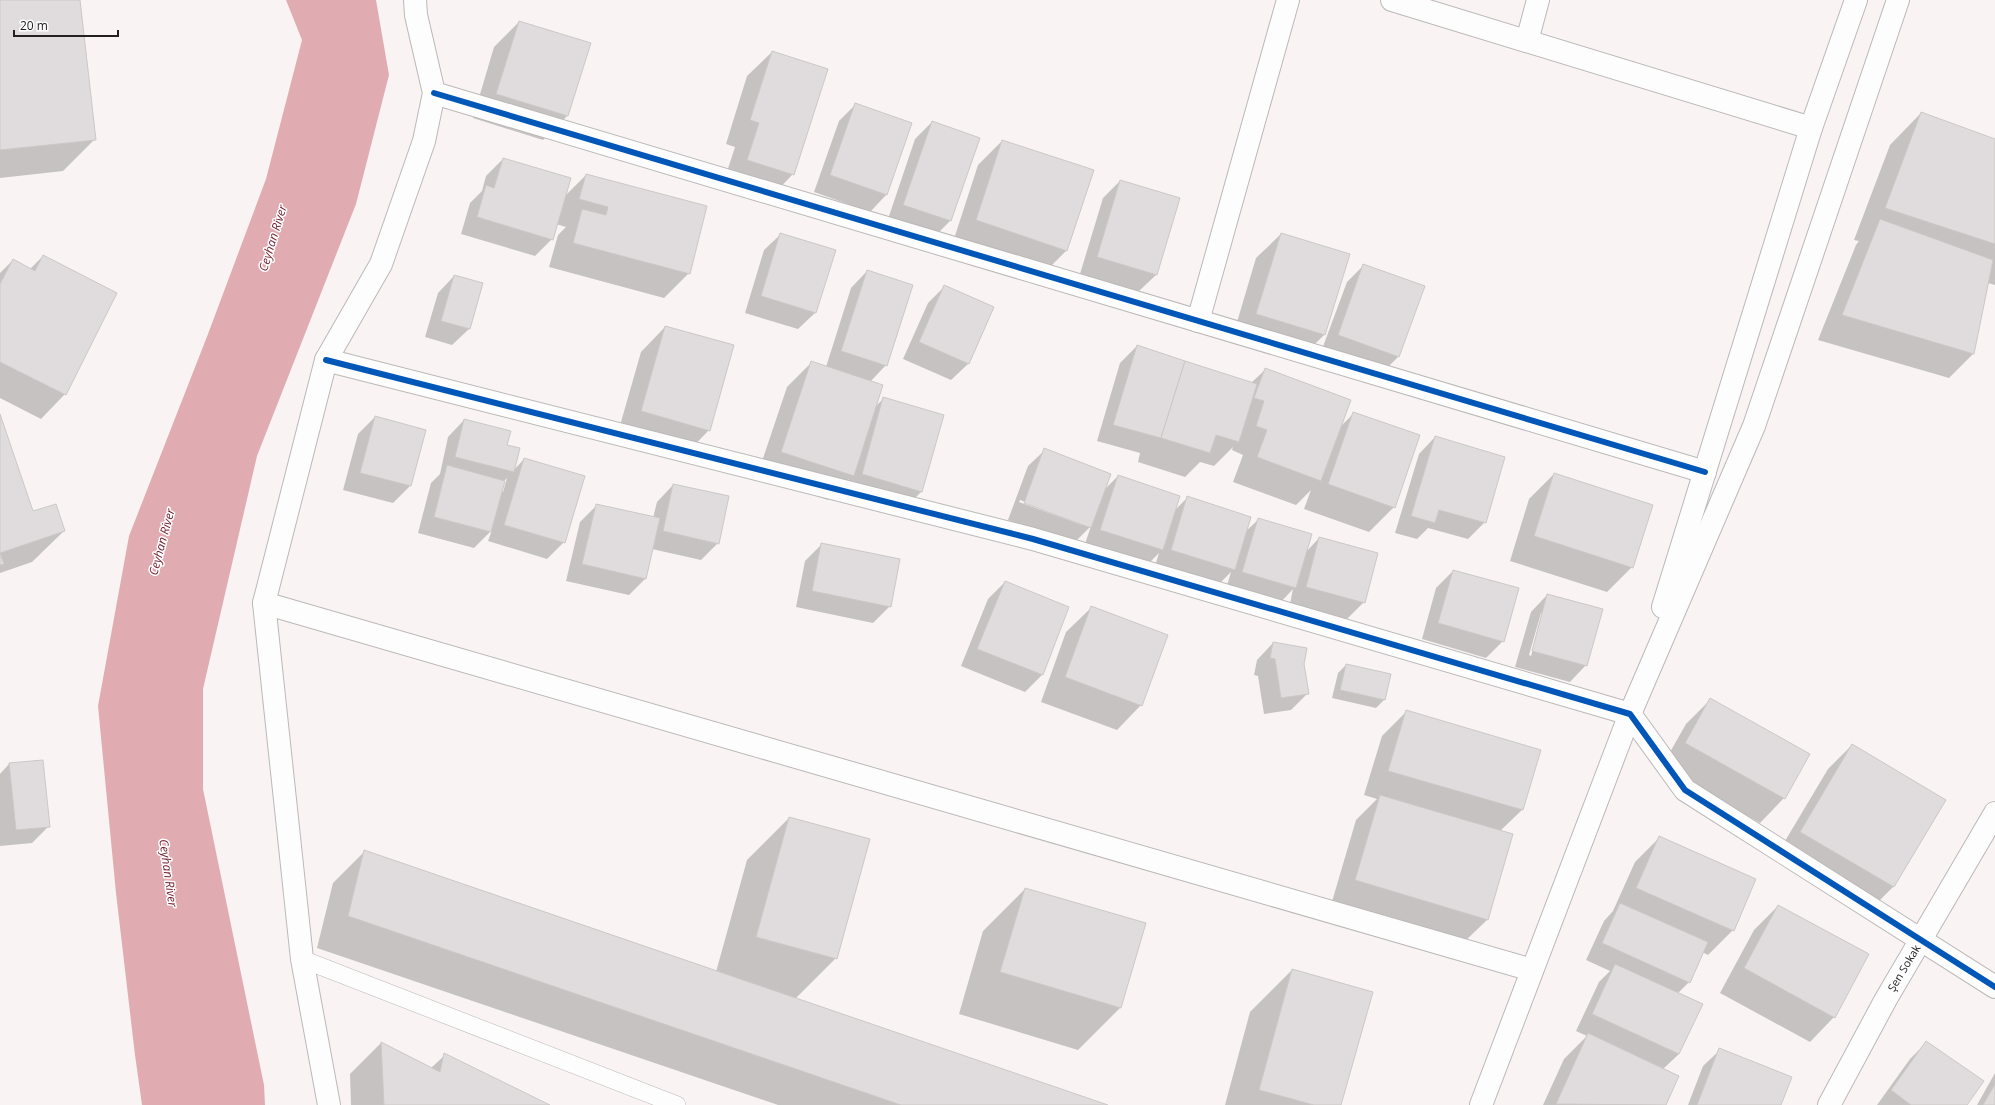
<svg xmlns="http://www.w3.org/2000/svg" width="1995" height="1105" viewBox="0 0 1995 1105" font-family="'Open Sans',sans-serif">
	<style>
		.water { fill: #e0acb1 }
		.shadow { fill: #0003; fill-rule: evenodd }
		.building { fill: #e0dbdc; stroke: #ccc8c8 }
		.lines { fill: none; stroke-linecap: round; stroke-linejoin: round }
		.service-casing { stroke: #bcb8b8; stroke-width: 18 }
		.minor-casing { stroke: #bcb8b8; stroke-width: 24 }
		.tertiary-casing { stroke: #bcb8b8; stroke-width: 24 }
		.service { stroke: #fefdfd; stroke-width: 17 }
		.minor { stroke: #fefdfd; stroke-width: 22 }
		.tertiary { stroke: #fefdfd; stroke-width: 22 }
		.cycleway-casing { stroke: #fff; stroke-width: 8 }
		.cycleway { stroke: #0057b8; stroke-width: 6 }
		.labels { text-anchor: middle; stroke-width: 3; stroke-linejoin: round; paint-order: stroke }
		.street-label { font-size: 11px; fill: #242021; stroke: #fff }
		.water-label { font-size: 12px; font-style: italic; fill: #701c2d; stroke: #fff }
	</style>
	<rect width="100%" height="100%" fill="#f9f3f3"/>
	<polygon class="water" points="286,0 376,0 389,75 356,204 257,456 203,689 203,789 264,1085 265,1105 142,1105 135,1055 116,893 98,706 129,536 208,334 266,179 302,40"/>
	<g class="shadow">
		<polygon points="0,0 79,0 95,139 63,171 0,178"/>
		<polygon points="519,22 567,116 543,140 473,118 494,47"/>
		<polygon points="772,52 793,174 769,199 723,184 735,147 726,144 747,76"/>
		<polygon points="856,104 886,195 870,212 814,192 839,121"/>
		<polygon points="1921,113 1995,140 1995,285 1988,283 1973,354 1949,378 1818,340 1856,245 1859,241 1854,240 1890,145"/>
		<polygon points="932,122 950,221 934,237 887,222 915,139"/>
		<polygon points="1002,141 1067,250 1042,275 952,245 978,165"/>
		<polygon points="503,159 564,197 586,175 689,273 664,298 549,267 558,235 566,227 556,224 552,239 535,256 461,234 470,203 482,191 486,176"/>
		<polygon points="1120,181 1156,275 1139,291 1080,274 1103,198"/>
		<polygon points="781,234 815,313 798,329 745,313 764,250"/>
		<polygon points="1281,234 1324,335 1300,359 1232,339 1256,258"/>
		<polygon points="43,256 65,394 41,419 0,398 0,273 13,260 30,269"/>
		<polygon points="1364,265 1424,287 1398,357 1381,374 1321,352 1347,282"/>
		<polygon points="867,271 886,365 870,382 875,407 884,398 921,492 905,508 846,491 849,479 828,500 757,476 787,387 811,363 826,367 851,288"/>
		<polygon points="454,276 469,329 452,345 425,337 438,293"/>
		<polygon points="945,286 968,364 951,380 903,359 928,303"/>
		<polygon points="665,327 709,430 685,455 617,436 641,352"/>
		<polygon points="1137,346 1251,383 1266,369 1340,427 1354,413 1394,507 1369,532 1304,509 1311,490 1296,505 1233,482 1243,455 1232,450 1233,447 1214,466 1200,462 1185,477 1138,462 1140,453 1097,441 1120,363"/>
		<polygon points="0,417 33,513 64,531 32,562 0,573"/>
		<polygon points="375,417 425,431 410,486 393,503 343,490 358,434"/>
		<path d="M464,420L514,470L524,459L564,542L547,559L488,541L492,530L474,548L418,533L431,483L440,474L448,437ZM507,478L503,492H501L504,481Z"/>
		<polygon points="1435,437 1485,522 1468,539 1428,528 1417,539 1395,533 1419,454"/>
		<path d="M1045,450L1103,491L1118,476L1175,510L1188,497L1245,532L1259,519L1306,552L1319,538L1364,602L1347,619L1290,604L1293,589L1279,604L1226,589L1231,572L1217,586L1155,566L1159,553L1145,567L1084,547L1091,526L1073,544L1008,520L1028,466ZM1020,500L1082,523V525L1019,502Z"/>
		<polygon points="1554,474 1632,567 1607,592 1510,561 1529,499"/>
		<polygon points="673,485 718,543 701,560 652,549 645,579 629,595 566,581 580,522 597,505 653,518 657,502"/>
		<polygon points="822,544 890,606 873,623 796,607 805,561"/>
		<polygon points="1453,571 1503,641 1486,658 1422,639 1436,588"/>
		<polygon points="1005,582 1068,608 1042,675 1025,692 961,666 988,599"/>
		<path d="M1547,595L1586,665L1570,682L1515,667L1531,612ZM1541,613H1543L1531,656L1529,655Z"/>
		<polygon points="1091,608 1141,705 1117,730 1041,702 1066,632"/>
		<polygon points="1273,643 1303,664 1308,693 1291,710 1264,714 1258,676 1254,675 1257,660"/>
		<polygon points="1346,665 1384,700 1376,708 1332,698 1338,673"/>
		<polygon points="1710,700 1784,798 1760,823 1661,768 1686,724"/>
		<polygon points="1407,711 1539,751 1522,810 1500,831 1487,920 1462,944 1331,905 1356,820 1377,799 1364,795 1382,736"/>
		<polygon points="1852,745 1944,800 1893,887 1869,911 1776,856 1828,769"/>
		<polygon points="9,764 49,826 32,843 0,846 0,774"/>
		<polygon points="789,818 836,958 795,999 1105,1105 778,1105 317,948 333,883 365,851 716,972 747,860"/>
		<polygon points="1659,838 1733,930 1708,955 1702,952 1689,982 1678,993 1701,1004 1679,1054 1663,1069 1678,1076 1665,1105 1543,1105 1564,1059 1587,1036 1576,1031 1599,982 1610,971 1586,960 1604,921 1613,911 1635,862"/>
		<polygon points="1025,889 1120,1008 1078,1050 959,1014 983,931"/>
		<polygon points="1778,906 1834,1017 1810,1042 1720,993 1754,930"/>
		<polygon points="1292,970 1340,1105 1225,1105 1250,1012"/>
		<polygon points="1927,1042 1966,1105 1877,1105 1910,1059"/>
		<polygon points="381,1043 431,1068 445,1055 548,1105 351,1105 350,1074"/>
		<polygon points="1720,1050 1780,1105 1688,1105 1703,1066"/>
		<polygon points="1995,1073 1995,1105 1977,1105"/>
	</g>
	<g class="building">
		<polygon points="0,0 80,0 96,140 0,150"/>
		<polygon points="519,21 591,43 568,116 496,94"/>
		<polygon points="772,51 828,69 794,175 747,160 759,123 750,120"/>
		<polygon points="855,103 912,123 887,195 830,175"/>
		<polygon points="1921,112 1995,139 1995,244 1885,208"/>
		<polygon points="932,121 980,138 951,221 903,205"/>
		<polygon points="1002,140 1094,170 1067,251 976,220"/>
		<polygon points="503,158 571,178 553,240 477,217 486,185 494,188"/>
		<polygon points="586,174 707,206 690,274 573,243 582,209 606,215 608,207 579,199"/>
		<polygon points="1120,180 1180,198 1157,275 1097,257"/>
		<polygon points="1880,219 1993,260 1974,354 1842,315"/>
		<polygon points="780,233 836,250 816,313 761,296"/>
		<polygon points="1281,233 1350,254 1325,335 1256,314"/>
		<polygon points="43,255 117,293 66,395 0,362 0,284 13,259 35,271"/>
		<polygon points="1363,264 1425,286 1399,357 1338,335"/>
		<polygon points="867,270 913,285 887,366 841,351"/>
		<polygon points="454,275 483,283 470,329 441,321"/>
		<polygon points="944,285 994,307 969,364 919,342"/>
		<polygon points="665,326 734,345 710,431 641,411"/>
		<polygon points="1137,345 1185,361 1161,438 1113,425"/>
		<polygon points="811,361 883,385 854,476 781,452"/>
		<polygon points="1185,361 1257,384 1239,442 1216,435 1210,453 1161,438"/>
		<polygon points="1265,368 1351,400 1321,481 1257,457 1267,430 1256,426 1264,401 1254,398"/>
		<polygon points="883,397 944,415 922,492 862,474"/>
		<polygon points="1353,412 1420,435 1395,508 1328,484"/>
		<polygon points="0,414 33,511 56,504 65,531 0,553 4,564 0,565"/>
		<polygon points="375,416 426,430 411,486 360,473"/>
		<polygon points="464,419 511,431 507,445 520,448 514,472 455,457"/>
		<polygon points="1435,436 1505,457 1486,523 1439,510 1435,523 1411,516"/>
		<polygon points="1044,448 1111,474 1091,528 1024,503"/>
		<polygon points="524,458 585,476 565,543 504,525"/>
		<polygon points="447,465 505,481 491,532 434,517"/>
		<polygon points="1554,473 1653,505 1633,568 1534,536"/>
		<polygon points="1118,475 1180,496 1163,550 1100,530"/>
		<polygon points="673,484 729,496 719,544 663,531"/>
		<polygon points="1187,496 1251,517 1235,570 1171,550"/>
		<polygon points="596,504 660,518 646,579 582,564"/>
		<polygon points="1258,518 1312,534 1296,588 1242,572"/>
		<polygon points="1319,537 1378,553 1365,603 1306,587"/>
		<polygon points="821,543 900,559 891,607 812,591"/>
		<polygon points="1453,570 1519,588 1504,642 1438,623"/>
		<polygon points="1005,581 1069,607 1043,675 977,649"/>
		<polygon points="1547,594 1603,609 1587,666 1532,651"/>
		<polygon points="1091,606 1168,635 1142,706 1065,677"/>
		<polygon points="1273,642 1307,648 1304,664 1309,694 1281,698 1275,659 1270,658"/>
		<polygon points="1346,664 1391,674 1385,700 1340,690"/>
		<polygon points="1710,698 1810,754 1785,799 1685,743"/>
		<polygon points="1406,710 1541,750 1523,810 1388,771"/>
		<polygon points="1852,744 1946,800 1894,887 1800,832"/>
		<polygon points="43,760 50,827 16,830 9,763"/>
		<polygon points="1380,795 1513,834 1488,920 1355,880"/>
		<polygon points="789,817 870,839 837,959 756,937"/>
		<polygon points="1659,836 1756,879 1734,931 1636,888"/>
		<polygon points="364,850 1108,1105 901,1105 348,916"/>
		<polygon points="1025,888 1146,923 1121,1008 1000,972"/>
		<polygon points="1620,903 1708,942 1690,983 1602,943"/>
		<polygon points="1778,905 1869,954 1835,1018 1744,968"/>
		<polygon points="1615,964 1703,1004 1679,1054 1592,1014"/>
		<polygon points="1292,969 1373,992 1341,1105 1314,1105 1259,1090"/>
		<polygon points="1588,1033 1679,1076 1666,1105 1556,1104"/>
		<polygon points="1926,1041 1984,1081 1967,1105 1911,1105 1891,1090"/>
		<polygon points="381,1042 440,1072 444,1053 550,1105 384,1105"/>
		<polygon points="1719,1048 1792,1077 1781,1105 1697,1105"/>
		<polygon points="1995,1084 1995,1105 1983,1105"/>
	</g>
	<g class="lines">
		<defs>
			<polyline id="service" points="302,959 677,1105"/>
			<g id="minor">
				<polyline points="1392,0 1811,128"/>
				<polyline points="1527,41 1538,0"/>
				<polyline points="434,93 1705,472"/>
				<polyline points="1198,321 1288,0"/>
				<polyline points="326,360 1033,539 1630,714 1685,790 1995,987"/>
				<polyline points="264,603 1532,970"/>
				<polyline points="329,1105 302,959 264,603 326,360 381,264 424,141 434,93 416,15 415,0"/>
				<polyline points="1829,1105 1886,999 1995,813"/>
			</g>
			<g id="tertiary">
				<polyline points="1663,607 1811,128 1856,0"/>
				<polyline points="1481,1105 1630,714 1754,426 1898,0"/>
			</g>
		</defs>
		<use href="#service" class="service-casing"/>
		<use href="#minor" class="minor-casing"/>
		<use href="#tertiary" class="tertiary-casing"/>
		<use href="#service" class="service"/>
		<use href="#minor" class="minor"/>
		<use href="#tertiary" class="tertiary"/>
		<defs>
			<g id="cycleway">
				<polyline points="434,93 1705,472"/>
				<polyline points="326,360 1033,539 1630,714 1685,790 1995,987"/>
			</g>
		</defs>
		<use href="#cycleway" class="cycleway-casing"/>
		<use href="#cycleway" class="cycleway"/>
	</g>
	<g class="labels">
		<g class="street-label">
			<text transform="translate(1904 968) rotate(-59)" y="4">Şen Sokak</text>
		</g>
		<g class="water-label">
			<text transform="translate(273 238) rotate(-73)" y="4">Ceyhan River</text>
			<text transform="translate(162 542) rotate(-75)" y="4">Ceyhan River</text>
			<text transform="translate(168 873) rotate(82)" y="4">Ceyhan River</text>
		</g>
	</g>
	<path d="M14 30v6h104v-6" fill="none" stroke="#242021" stroke-width="2"/>
	<text x="20" y="30" font-size="12" fill="#242021" stroke="#ffffff" stroke-width="3" paint-order="stroke">20 m</text>
</svg>
